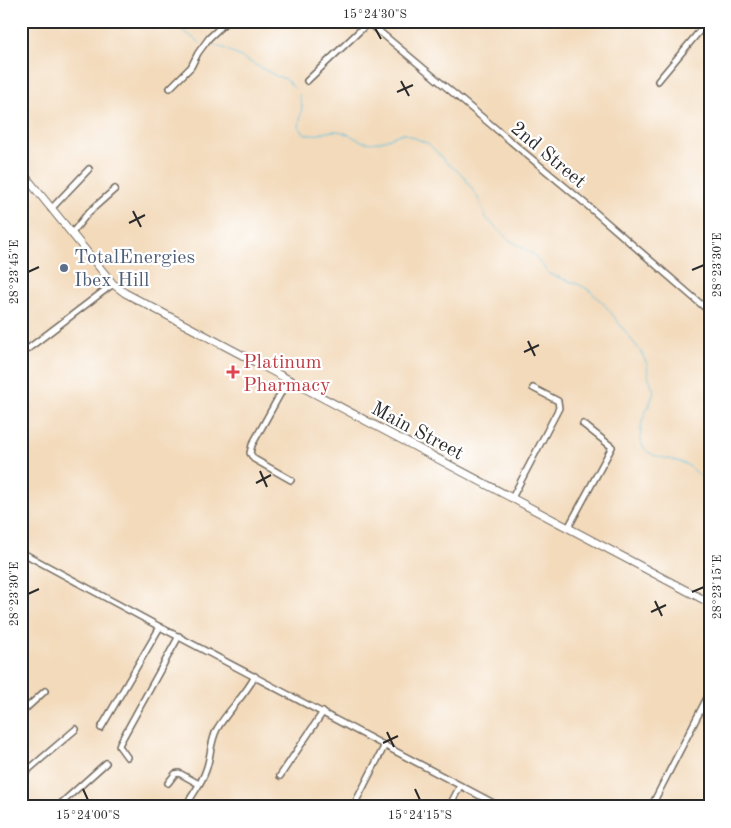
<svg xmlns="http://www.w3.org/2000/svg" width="731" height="828" viewBox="0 0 731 828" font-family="'Old Standard TT',serif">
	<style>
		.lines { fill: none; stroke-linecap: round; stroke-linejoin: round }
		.stream { stroke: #5fc2de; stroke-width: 1 }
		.minor-casing { stroke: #71685d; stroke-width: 8 }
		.major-casing { stroke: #71685d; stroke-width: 9 }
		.minor { stroke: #fff; stroke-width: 5 }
		.major { stroke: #fff; stroke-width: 7 }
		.ticks { fill: none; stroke: #2b2b2b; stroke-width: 2 }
		.service-dot { fill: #5c6f8a; stroke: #fff; stroke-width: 2 }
		.health-dot { fill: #e0444e; stroke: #fff; stroke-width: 2 }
		.labels { text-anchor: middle; stroke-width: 4.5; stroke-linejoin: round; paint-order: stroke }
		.street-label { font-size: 20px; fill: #2b2b2b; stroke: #fff }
		.service-label { font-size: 20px; fill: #4e5e75; stroke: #fff; text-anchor: start }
		.health-label { font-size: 20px; fill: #be3a42; stroke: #fff; text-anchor: start }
		.neatline { fill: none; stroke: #2b2b2b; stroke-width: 2 }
		.ticks-label { font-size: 12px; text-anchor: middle; fill: #2b2b2b }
	</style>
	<rect width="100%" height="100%" fill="#fff"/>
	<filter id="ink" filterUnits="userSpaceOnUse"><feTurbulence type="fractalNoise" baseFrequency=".02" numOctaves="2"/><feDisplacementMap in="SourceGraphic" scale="10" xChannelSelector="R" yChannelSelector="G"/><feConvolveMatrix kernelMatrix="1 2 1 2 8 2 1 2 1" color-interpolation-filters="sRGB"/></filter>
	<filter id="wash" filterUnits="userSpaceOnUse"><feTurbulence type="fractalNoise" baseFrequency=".0096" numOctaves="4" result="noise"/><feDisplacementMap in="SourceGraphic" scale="20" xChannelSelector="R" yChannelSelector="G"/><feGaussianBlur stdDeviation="1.12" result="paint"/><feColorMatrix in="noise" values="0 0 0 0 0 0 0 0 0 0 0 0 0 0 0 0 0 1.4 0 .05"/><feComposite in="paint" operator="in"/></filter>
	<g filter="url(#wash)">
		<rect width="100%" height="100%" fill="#f3dabb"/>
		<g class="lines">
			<g class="stream">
				<polyline points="170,21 200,43"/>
				<polyline points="207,44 224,48 276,76 286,79 294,88"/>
				<path d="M299,95L302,106L299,127L305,134C315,137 325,131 336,131C349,132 355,140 365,142C378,145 391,137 403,133L429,144L447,163L463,175L478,198L486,218L509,240L533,254L549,274L580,285L589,290L605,305L641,352L647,364L648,375L654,391C651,404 643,414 641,427C636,463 667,454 687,465C696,470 703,480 710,487"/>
			</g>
		</g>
	</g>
	<g filter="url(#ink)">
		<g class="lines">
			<defs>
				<g id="minor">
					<polyline points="367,21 581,200 710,312"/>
					<polyline points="307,81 370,21"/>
					<polyline points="658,81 708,21"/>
					<polyline points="170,88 191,67 198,53 209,38 227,21"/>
					<polyline points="51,209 89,169"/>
					<polyline points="72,233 88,213 115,189"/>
					<polyline points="21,354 113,284"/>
					<polyline points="288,380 252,445 250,453 254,459 291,480"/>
					<polyline points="512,498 559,408 558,401 533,388"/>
					<polyline points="568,528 612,447 583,424"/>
					<polyline points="21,552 160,627 501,807"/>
					<polyline points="21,713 45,691"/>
					<polyline points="101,728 160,627"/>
					<polyline points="127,757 119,746 120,743 179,636"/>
					<polyline points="21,776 76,729"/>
					<polyline points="280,776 323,712"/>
					<polyline points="168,783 175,774 179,773 199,784"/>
					<polyline points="57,807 106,763"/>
					<polyline points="127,807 130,804"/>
					<path d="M185,807C192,795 202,783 206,770C211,757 210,742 217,729C228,710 245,696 255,676"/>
					<polyline points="353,807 385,745"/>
					<polyline points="449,807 460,786"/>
					<polyline points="651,807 710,692"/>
				</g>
				<polyline id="major" points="21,171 113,284 125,293 710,603"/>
			</defs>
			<use href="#minor" class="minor-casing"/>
			<use href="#major" class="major-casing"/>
			<use href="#minor" class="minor"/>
			<use href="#major" class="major"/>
		</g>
	</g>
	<path class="ticks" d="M375,28L381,39M401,81L409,96M397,92L413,85M133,211L141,227M129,223L145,215M692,270L704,265M28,272L39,267M528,341L535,356M524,352L539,345M260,471L267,487M256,483L271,475M692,592L704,587M28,594L39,589M655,601L662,616M651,612L666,605M387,732L394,747M383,743L398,736M83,789L88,800M415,789L420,800"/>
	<circle class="service-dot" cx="64" cy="268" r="5"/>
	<path class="health-dot" d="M230.5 364.5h5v5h5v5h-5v5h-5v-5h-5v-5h5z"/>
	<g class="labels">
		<g class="street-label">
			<text transform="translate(549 154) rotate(40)" y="7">2nd Street</text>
			<text transform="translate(418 430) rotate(28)" y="7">Main Street</text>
		</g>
		<g class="service-label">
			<text x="74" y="263">TotalEnergies<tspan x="74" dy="23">Ibex Hill</tspan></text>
		</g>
		<g class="health-label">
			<text x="243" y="368">Platinum<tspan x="243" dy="23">Pharmacy</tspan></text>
		</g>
	</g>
	<rect width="731" height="828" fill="none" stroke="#fff" stroke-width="55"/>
	<rect x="28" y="28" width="676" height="772" class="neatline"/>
	<g class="ticks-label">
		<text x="375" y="18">15°24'30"S</text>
		<text transform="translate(717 265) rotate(-90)" y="4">28°23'30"E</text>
		<text transform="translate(14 272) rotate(-90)" y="4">28°23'45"E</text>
		<text transform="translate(717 587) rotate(-90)" y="4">28°23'15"E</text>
		<text transform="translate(14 594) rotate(-90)" y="4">28°23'30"E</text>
		<text x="88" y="819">15°24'00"S</text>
		<text x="420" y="819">15°24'15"S</text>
	</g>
</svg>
